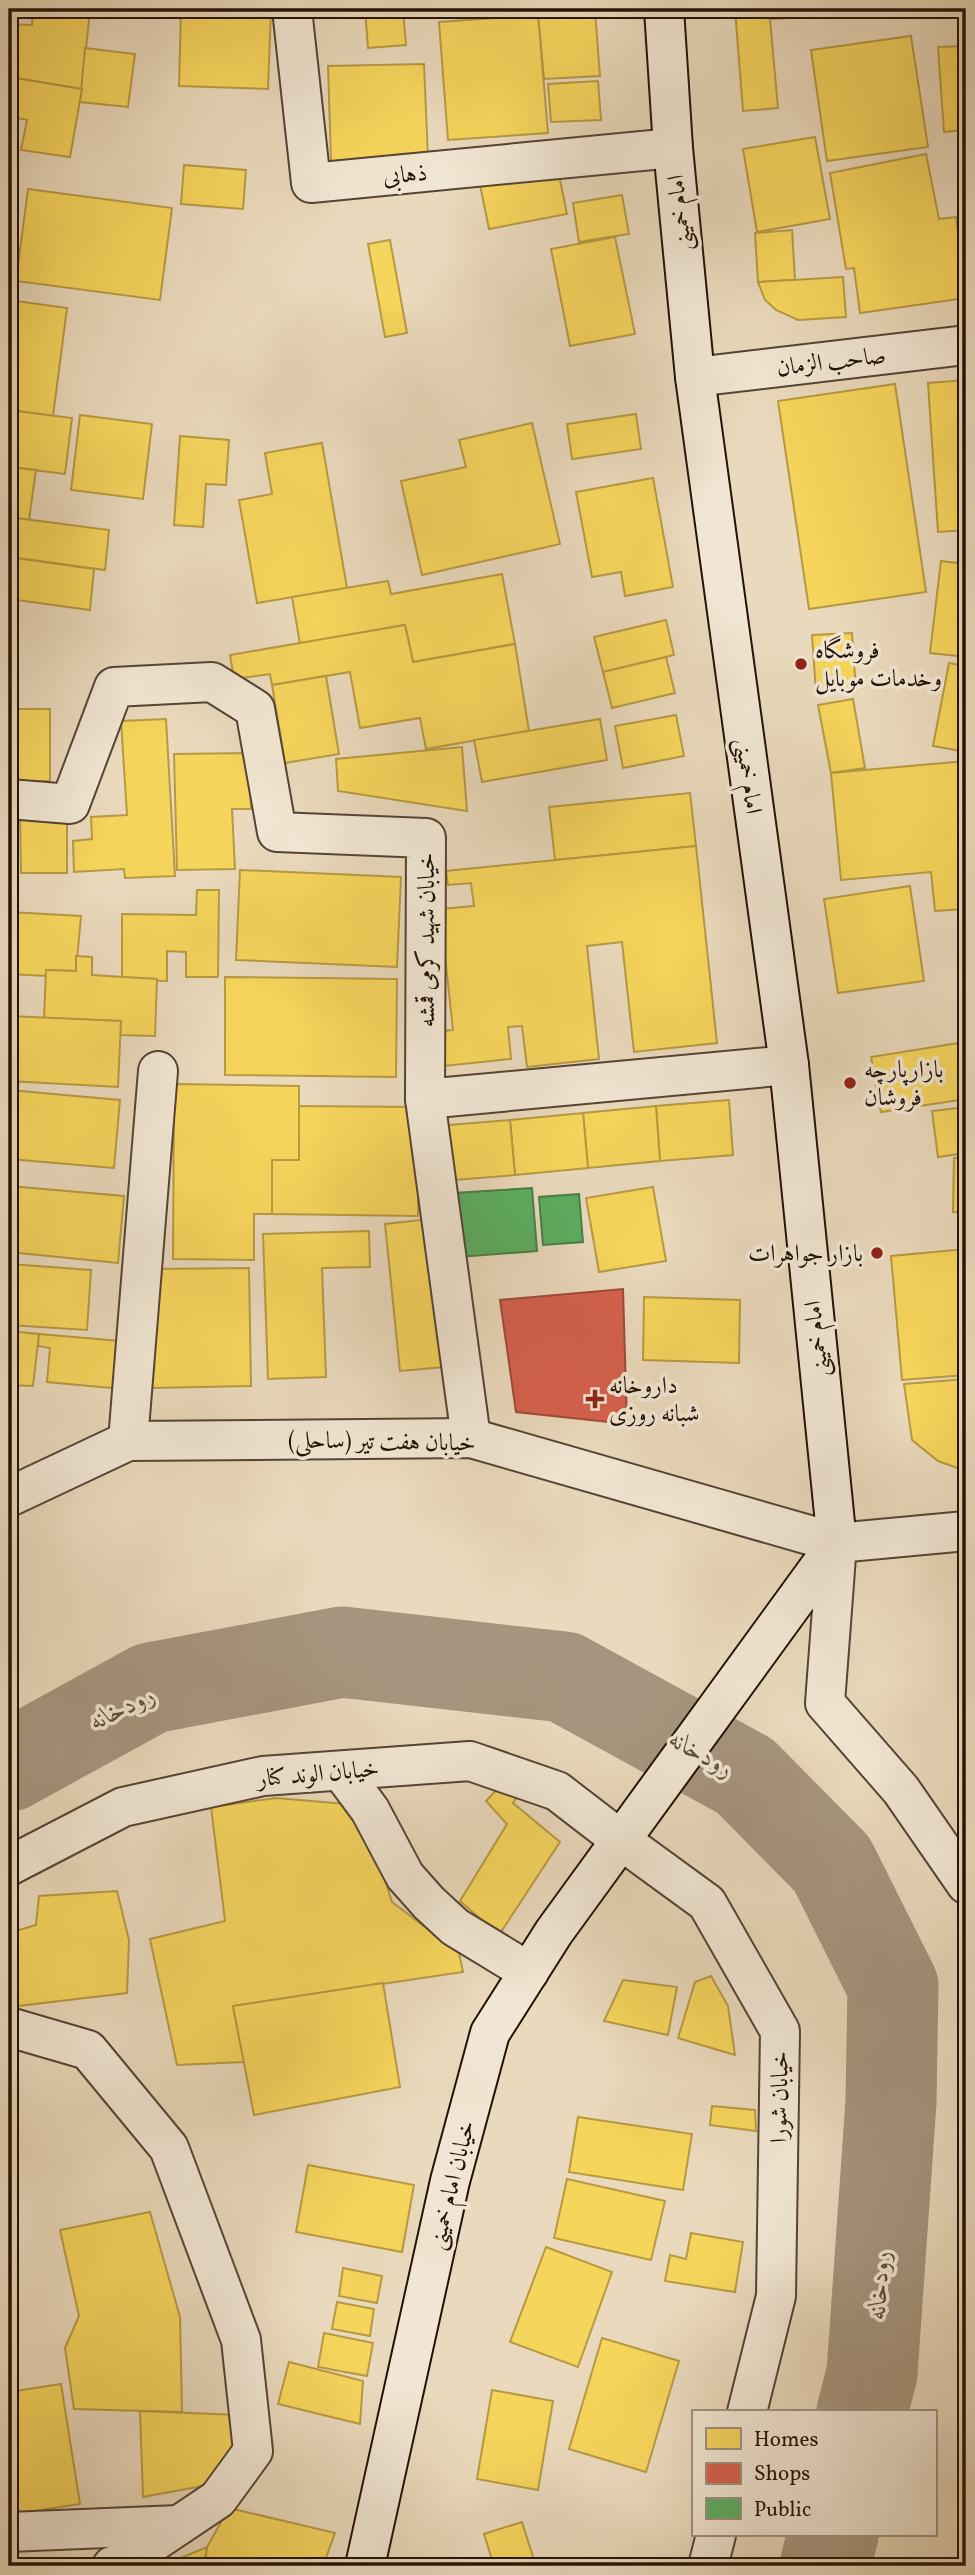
<svg xmlns="http://www.w3.org/2000/svg" width="975" height="2575" viewBox="0 0 975 2575" font-family="Vollkorn,Amiri,serif">
	<style>
		.homes { fill: #f6d55c; stroke: #b79a42; stroke-width: 2 }
		.shops { fill: #d6604d; stroke: #a04938; stroke-width: 2 }
		.public { fill: #5aae61; stroke: #4a7f46; stroke-width: 2 }
		.lines { fill: none; stroke-linecap: round; stroke-linejoin: round }
		.river { stroke: #a6957e; stroke-width: 91 }
		.minor-casing { stroke: #554434; stroke-width: 42 }
		.tertiary-casing { stroke: #554434; stroke-width: 42 }
		.secondary-casing { stroke: #231206; stroke-width: 42 }
		.minor { stroke: #f1e6d3; stroke-width: 38 }
		.tertiary { stroke: #f1e6d3; stroke-width: 38 }
		.secondary { stroke: #f1e6d3; stroke-width: 38 }
		.poi-dot { fill: #8f2418; stroke: #f1e6d3; stroke-width: 2.5 }
		.labels { text-anchor: middle; stroke-width: 7; stroke-linejoin: round; paint-order: stroke }
		.street-label { font-size: 24px; fill: #231206; stroke: #f1e6d3 }
		.poi-label { font-size: 24px; fill: #231206; stroke: #f1e6d3; text-anchor: start }
		.water-label { font-size: 26px; font-style: italic; fill: #5e4d3c; stroke: #f1e6d3 }
	</style>
	<rect width="100%" height="100%" fill="#ead9bc"/>
	<filter id="stains"><feTurbulence type="fractalNoise" baseFrequency=".00286" numOctaves="4"/><feColorMatrix values="0 0 0 0 .2 0 0 0 0 .09 0 0 0 0 .02 0 0 0 .5 -.17"/></filter>
	<radialGradient id="worn" r=".72"><stop offset=".6" stop-color="#630" stop-opacity="0"/><stop offset="1" stop-color="#630" stop-opacity=".3"/></radialGradient>
	<g class="homes">
		<rect x="9" y="9" width="9" height="15"/>
		<polygon points="33,9 90,9 82,89 9,77 9,24 32,25"/>
		<polygon points="181,9 271,9 268,89 179,86"/>
		<polygon points="365,9 403,9 406,45 368,48"/>
		<polygon points="503,9 595,9 595,11 504,18"/>
		<polygon points="735,9 786,9 787,18 770,19 778,108 743,111"/>
		<polygon points="595,11 600,76 544,79 538,15"/>
		<polygon points="538,15 548,133 448,140 439,22"/>
		<polygon points="911,36 928,147 827,161 811,50"/>
		<polygon points="966,46 966,130 944,132 938,47"/>
		<polygon points="85,48 135,54 128,107 80,102"/>
		<polygon points="424,64 428,158 331,161 328,66"/>
		<polygon points="9,77 82,89 70,157 21,150 27,120 9,116"/>
		<polygon points="598,81 601,120 551,122 548,84"/>
		<polygon points="815,137 830,219 757,232 743,149"/>
		<polygon points="926,154 939,219 956,217 966,298 860,313 854,268 846,269 830,173"/>
		<polygon points="184,165 246,170 243,209 181,204"/>
		<polygon points="558,170 567,214 489,229 480,185"/>
		<polygon points="28,189 172,208 160,300 16,281"/>
		<polygon points="622,195 629,234 579,242 573,203"/>
		<polygon points="792,230 795,280 758,282 755,233"/>
		<polygon points="615,237 635,334 570,346 551,249"/>
		<polygon points="390,240 407,333 385,337 368,244"/>
		<polygon points="843,277 846,317 798,320 776,310 765,300 758,282"/>
		<polygon points="9,300 67,308 53,416 9,410"/>
		<polygon points="966,380 966,530 938,532 928,383"/>
		<polygon points="895,384 926,592 809,609 778,401"/>
		<polygon points="9,410 72,418 65,474 9,467"/>
		<polygon points="636,414 641,449 572,459 567,424"/>
		<polygon points="80,415 152,424 143,499 71,490"/>
		<polygon points="532,423 560,544 422,575 401,481 466,467 459,440"/>
		<polygon points="180,436 229,440 226,485 206,484 203,527 174,525"/>
		<polygon points="322,443 347,588 257,603 239,500 272,494 265,453"/>
		<polygon points="9,467 36,470 29,520 9,517"/>
		<polygon points="653,478 673,587 625,596 621,572 592,577 576,492"/>
		<polygon points="9,517 109,530 105,570 9,557"/>
		<polygon points="9,557 94,569 90,610 9,599"/>
		<polygon points="941,561 966,564 966,657 930,653"/>
		<polygon points="502,574 515,644 413,662 405,625 300,644 292,597 388,581 391,594"/>
		<polygon points="666,620 674,655 603,672 594,637"/>
		<polygon points="405,625 413,662 515,644 529,731 426,749 420,718 360,728 350,672 272,685 270,674 234,679 230,655"/>
		<polygon points="852,633 856,691 816,693 812,635"/>
		<polygon points="666,657 675,693 612,708 603,672"/>
		<polygon points="949,663 966,666 966,752 933,746"/>
		<polygon points="326,676 339,754 285,763 272,685"/>
		<polygon points="853,699 865,768 831,773 818,705"/>
		<rect x="9" y="709" width="41" height="72"/>
		<polygon points="676,715 684,756 623,768 615,726"/>
		<polygon points="166,719 175,876 125,878 124,869 74,872 73,841 92,839 91,817 127,815 121,721"/>
		<polygon points="600,719 607,760 482,782 474,740"/>
		<polygon points="462,747 467,811 338,791 336,759"/>
		<polygon points="249,753 251,809 232,809 235,869 177,870 174,754"/>
		<polygon points="966,761 966,909 935,911 931,872 841,880 831,773"/>
		<polygon points="690,793 696,846 555,860 549,807"/>
		<polygon points="20,815 67,815 67,873 21,873"/>
		<polygon points="696,846 717,1043 634,1052 622,942 587,946 599,1059 527,1067 522,1026 508,1027 511,1059 444,1066 440,1031 453,1030 440,909 474,906 471,883 448,885 446,871"/>
		<polygon points="240,870 401,877 397,967 236,960"/>
		<polygon points="910,886 924,981 838,993 824,899"/>
		<polygon points="197,890 219,890 218,977 186,977 186,952 167,951 167,981 122,980 122,914 196,915"/>
		<polygon points="9,912 81,916 76,971 46,970 46,976 9,974"/>
		<polygon points="76,956 92,957 92,975 157,979 155,1036 120,1035 121,1021 44,1018 46,970 76,971"/>
		<polygon points="225,977 397,979 396,1077 225,1075"/>
		<polygon points="9,1016 121,1021 118,1087 9,1081"/>
		<polygon points="965,1042 966,1099 881,1112 871,1057"/>
		<polygon points="174,1084 299,1086 299,1160 272,1160 272,1214 254,1214 254,1260 173,1259"/>
		<polygon points="9,1090 120,1100 114,1168 9,1159"/>
		<polygon points="729,1100 733,1155 660,1161 656,1106"/>
		<polygon points="299,1106 419,1107 418,1216 272,1214 272,1160 299,1160"/>
		<polygon points="656,1106 660,1161 588,1168 583,1113"/>
		<polygon points="966,1107 966,1153 938,1157 932,1111"/>
		<polygon points="583,1113 588,1168 515,1175 510,1120"/>
		<polygon points="510,1120 515,1175 442,1181 437,1126"/>
		<polygon points="954,1158 966,1158 966,1213 953,1212"/>
		<polygon points="9,1186 124,1196 118,1263 9,1252"/>
		<polygon points="653,1187 666,1261 599,1272 586,1198"/>
		<polygon points="429,1219 444,1367 400,1371 385,1224"/>
		<polygon points="369,1231 370,1267 322,1268 326,1377 268,1379 263,1234"/>
		<polygon points="966,1249 966,1375 902,1380 891,1256"/>
		<polygon points="9,1264 91,1270 87,1330 9,1325"/>
		<polygon points="249,1268 251,1386 151,1388 149,1269"/>
		<polygon points="644,1297 740,1300 739,1363 643,1360"/>
		<polygon points="9,1331 39,1334 33,1386 9,1385"/>
		<polygon points="39,1334 120,1341 117,1382 111,1388 47,1382 50,1348 38,1346"/>
		<polygon points="966,1379 966,1471 938,1461 912,1440 904,1384"/>
		<polygon points="502,1784 519,1794 513,1803 560,1842 499,1935 460,1901 507,1824 486,1801"/>
		<polygon points="276,1798 346,1804 368,1826 392,1902 459,1953 463,1972 233,2006 244,2062 177,2065 150,1939 225,1921 211,1807"/>
		<polygon points="117,1891 129,1940 127,1993 9,2007 9,1933 36,1925 39,1896"/>
		<polygon points="711,1976 728,2006 735,2055 678,2038 695,1982"/>
		<polygon points="623,1980 677,1987 668,2035 604,2021"/>
		<polygon points="383,1983 400,2087 254,2115 233,2006"/>
		<polygon points="712,2106 755,2110 756,2131 710,2125"/>
		<polygon points="578,2117 692,2134 683,2190 569,2172"/>
		<polygon points="308,2165 414,2185 402,2252 296,2232"/>
		<polygon points="567,2179 665,2201 651,2260 554,2238"/>
		<polygon points="150,2212 180,2317 182,2412 74,2409 65,2348 79,2316 60,2230"/>
		<polygon points="691,2233 743,2242 735,2292 665,2281 670,2255 686,2259"/>
		<polygon points="546,2247 612,2272 578,2367 510,2342"/>
		<polygon points="343,2268 382,2276 377,2303 339,2296"/>
		<polygon points="337,2302 374,2309 370,2336 332,2329"/>
		<polygon points="324,2333 373,2343 367,2376 318,2367"/>
		<polygon points="602,2338 679,2361 646,2472 569,2449"/>
		<polygon points="289,2362 363,2381 360,2424 278,2404"/>
		<polygon points="61,2384 80,2504 9,2515 9,2392"/>
		<polygon points="492,2390 553,2401 538,2490 477,2479"/>
		<polygon points="140,2411 239,2415 236,2457 208,2485 143,2497"/>
		<polygon points="229,2508 335,2533 323,2566 204,2566 207,2547"/>
		<polygon points="522,2522 536,2566 494,2566 484,2534"/>
		<polygon points="207,2547 204,2566 161,2566"/>
	</g>
	<polygon class="shops" points="623,1289 627,1424 516,1412 500,1300"/>
	<g class="public">
		<polygon points="532,1188 537,1251 459,1257 454,1193"/>
		<polygon points="579,1194 583,1242 543,1245 539,1197"/>
	</g>
	<g class="lines">
		<g class="river">
			<polyline points="9,1766 151,1688 342,1652 564,1677 745,1776 832,1864 893,1986 891,2102 872,2373 862,2412"/>
			<polyline points="825,2566 833,2535"/>
		</g>
		<defs>
			<g id="minor">
				<polyline points="292,9 311,183 673,148"/>
				<polyline points="9,799 70,804 114,687 212,682 255,709 277,832 426,838 425,1099 471,1438"/>
				<polyline points="425,1099 789,1065"/>
				<polyline points="128,1441 158,1071"/>
				<polyline points="9,1497 128,1441 471,1438 837,1543 825,1703 901,1790 966,1884"/>
				<polyline points="341,1771 370,1810 405,1876 429,1903 455,1927 529,1972"/>
				<polyline points="622,1841 707,1903 780,2031 776,2296 747,2412"/>
				<polyline points="9,2027 88,2050 169,2148 241,2340 253,2451 218,2499 124,2562 112,2566"/>
				<polyline points="9,2532 179,2525"/>
				<polyline points="708,2566 716,2535"/>
			</g>
			<g id="tertiary">
				<polyline points="695,377 966,345"/>
				<polyline points="837,1543 966,1531"/>
				<polyline points="9,1866 123,1807 263,1776 470,1761 557,1791 622,1841"/>
			</g>
			<polyline id="secondary" points="365,2566 450,2181 490,2033 554,1932 837,1543 789,1065 695,377 673,148 664,9"/>
		</defs>
		<use href="#minor" class="minor-casing"/>
		<use href="#tertiary" class="tertiary-casing"/>
		<use href="#secondary" class="secondary-casing"/>
		<use href="#minor" class="minor"/>
		<use href="#tertiary" class="tertiary"/>
		<use href="#secondary" class="secondary"/>
	</g>
	<g class="poi-dot">
		<circle cx="801" cy="664" r="7"/>
		<circle cx="850" cy="1083" r="7"/>
		<circle cx="877" cy="1253" r="7"/>
		<path d="M591.5 1388.5h7v7h7v7h-7v7h-7v-7h-7v-7h7z"/>
	</g>
	<g class="labels">
		<g class="street-label">
			<text transform="translate(405 174) rotate(-5)" y="8">ذهابی</text>
			<text transform="translate(679 213) rotate(-96)" y="8">امام خمینی</text>
			<text transform="translate(831 361) rotate(-7)" y="8">صاحب الزمان</text>
			<text transform="translate(749 776) rotate(82)" y="8">امام خمینی</text>
			<text transform="translate(426 940) rotate(-90)" y="8">خیابان شهید کرمی قمشه</text>
			<text transform="translate(816 1339) rotate(-96)" y="8">امام خمینی</text>
			<text transform="translate(382 1441) rotate(1)" y="8">خیابان هفت تیر (ساحلی)</text>
			<text transform="translate(318 1773) rotate(-5)" y="8">خیابان الوند کنار</text>
			<text transform="translate(779 2097) rotate(-89)" y="8">خیابان شورا</text>
			<text transform="translate(451 2185) rotate(-76)" y="8">خیابان امام خمینی</text>
		</g>
		<g class="poi-label">
			<text x="815" y="658">فروشگاه<tspan x="815" dy="28">وخدمات موبایل</tspan></text>
			<text x="864" y="1077">بازارپارچه<tspan x="864" dy="28">فروشان</tspan></text>
			<text x="863" y="1261" text-anchor="end">بازار جواهرات</text>
			<text x="609" y="1393">داروخانه<tspan x="609" dy="28">شبانه روزی</tspan></text>
		</g>
		<g class="water-label">
			<text transform="translate(122 1707) rotate(-26)" y="9">رودخانه</text>
			<text transform="translate(702 1753) rotate(29)" y="9">رودخانه</text>
			<text transform="translate(878 2285) rotate(-86)" y="9">رودخانه</text>
		</g>
	</g>
	<rect width="975" height="2575" fill="none" stroke="#ead9bc" stroke-width="35"/>
	<rect x="10" y="10" width="954" height="2554" fill="none" stroke="#231206" stroke-width="3.5"/>
	<rect x="18" y="18" width="940" height="2540" fill="none" stroke="#231206" stroke-width="2"/>
	<rect x="692" y="2410" width="245" height="126" fill="#f1e6d3" stroke="#9f9181" stroke-width="2"/>
	<rect x="706" y="2428" width="35" height="21" fill="#f6d55c" stroke="#9f9181" stroke-width="2"/>
	<text x="754" y="2446" font-size="21" fill="#231206">Homes</text>
	<rect x="706" y="2463" width="35" height="21" fill="#d6604d" stroke="#9f9181" stroke-width="2"/>
	<text x="754" y="2480" font-size="21" fill="#231206">Shops</text>
	<rect x="706" y="2498" width="35" height="21" fill="#5aae61" stroke="#9f9181" stroke-width="2"/>
	<text x="754" y="2516" font-size="21" fill="#231206">Public</text>
	<rect width="100%" height="100%" filter="url(#stains)"/>
	<rect width="100%" height="100%" fill="url(#worn)"/>
</svg>
